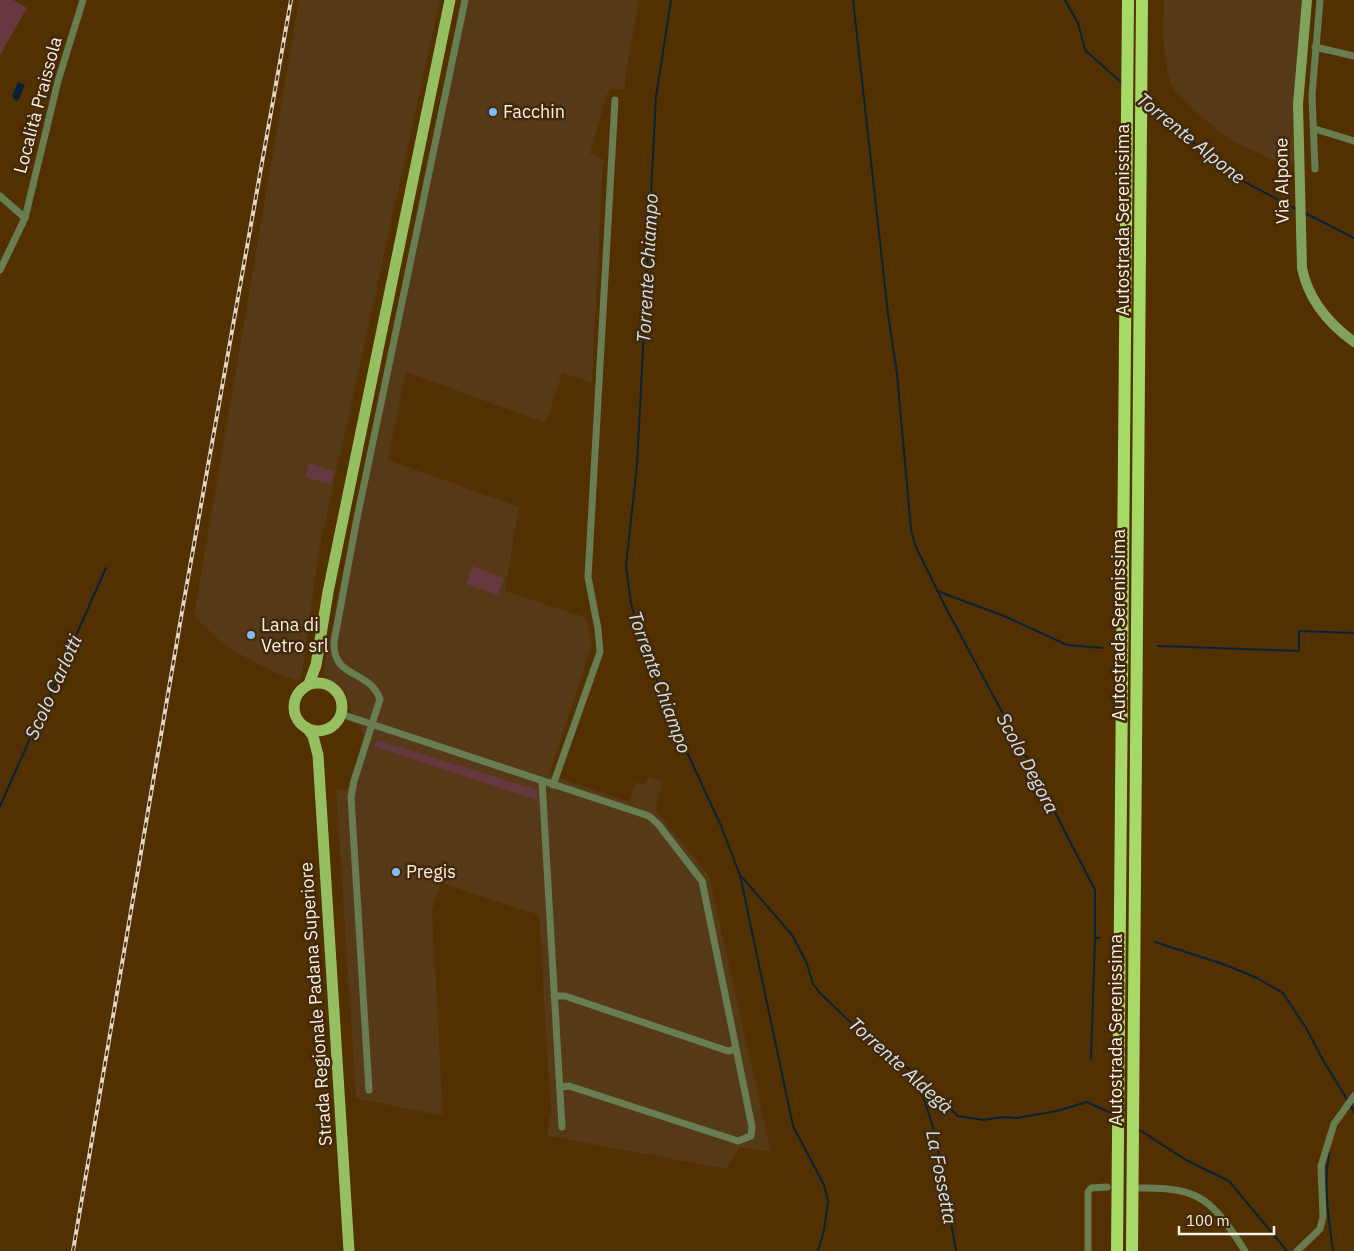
<svg xmlns="http://www.w3.org/2000/svg" width="1354" height="1251" viewBox="0 0 1354 1251" font-family="'IBM Plex Sans',sans-serif">
	<style>
		.built { fill: #563916 }
		.green { fill: #663840 }
		.water { fill: #07233b }
		.lines { fill: none; stroke-linecap: round; stroke-linejoin: round }
		.stream { stroke: #07233b; stroke-width: 2 }
		.minor { stroke: #687d51; stroke-width: 7 }
		.secondary { stroke: #81a25a; stroke-width: 10 }
		.primary { stroke: #95bf61; stroke-width: 11 }
		.motorway { stroke: #a6d966; stroke-width: 12 }
		.rail-casing { stroke: #e4d6c6; stroke-width: 4 }
		.rail { stroke: #422909; stroke-width: 2; stroke-dasharray: 5.5; stroke-linecap: butt }
		.poi-dot { fill: #7fbdfa; stroke: #422909; stroke-width: 2 }
		.labels { text-anchor: middle; stroke-width: 5; stroke-linejoin: round; paint-order: stroke }
		.street-label { font-size: 18px; fill: #fbf0e5; stroke: #422909 }
		.poi-label { font-size: 18px; fill: #fbf0e5; stroke: #422909; text-anchor: start }
		.water-label { font-size: 19px; font-style: italic; fill: #d3e1f0; stroke: #422909 }
	</style>
	<rect width="100%" height="100%" fill="#533000"/>
	<g class="built">
		<polygon points="299,0 440,0 319,551 302,672 299,681 275,673 225,646 194,616"/>
		<polygon points="461,0 639,0 626,73 625,90 611,89 607,94 590,154 603,159 592,383 562,373 546,423 406,372 388,460 519,507 505,591 585,617 592,644 549,775 629,802 636,782 645,785 648,777 663,782 655,809 709,876 771,1152 740,1147 726,1169 548,1136 549,1119 551,1115 539,915 441,883 432,910 443,1116 356,1098 336,789 347,791 364,736 359,725 347,721 350,712 346,693 324,675 326,655"/>
		<polygon points="1164,0 1304,0 1298,165 1280,163 1232,141 1195,112 1173,89 1167,71 1163,37"/>
	</g>
	<g class="green">
		<polygon points="0,0 13,0 27,8 0,55"/>
		<polygon points="309,463 335,471 331,484 305,477"/>
		<polygon points="472,566 504,578 498,595 466,584"/>
		<polygon points="377,740 537,790 537,800 373,746"/>
	</g>
	<polygon class="water" points="18,82 25,85 19,99 16,101 12,96"/>
	<g class="lines">
		<g class="stream">
			<polyline points="671,0 656,97 637,465 626,566 631,604 643,644 671,717 721,826 740,875 793,1126 824,1185 828,1201 824,1231 818,1251"/>
			<polyline points="853,0 888,314 897,374 911,529 915,545 947,610 1028,760 1095,890 1095,938 1099,938"/>
			<polyline points="1065,0 1078,23 1085,50 1123,84"/>
			<polyline points="1147,105 1237,178 1296,209"/>
			<polyline points="1305,213 1354,238"/>
			<polyline points="937,591 1004,616 1067,645 1102,648"/>
			<polyline points="1158,646 1299,651 1299,631 1354,633"/>
			<polyline points="0,806 106,568"/>
			<polyline points="742,877 792,935 806,961 813,984 820,993 848,1020 914,1073 958,1116 983,1120 1003,1117 1017,1118 1057,1111 1087,1102 1113,1114"/>
			<polyline points="1155,942 1223,964 1257,978 1283,993 1306,1028 1323,1060 1348,1101"/>
			<polyline points="1091,1059 1095,939"/>
			<polyline points="917,1078 935,1133 956,1251"/>
			<polyline points="1351,1105 1354,1112"/>
			<polyline points="1138,1129 1186,1160 1229,1181 1287,1251"/>
			<path d="M1329,1153C1323,1186 1329,1218 1333,1251"/>
		</g>
		<g class="minor">
			<polyline points="1315,47 1354,56"/>
			<polyline points="1315,129 1354,141"/>
			<polyline points="1315,169 1312,95 1320,0"/>
			<polyline points="0,196 25,218"/>
			<polyline points="0,270 25,218 58,81 83,0"/>
			<polyline points="341,714 649,816 658,824 702,881 752,1127 751,1136 738,1141 569,1086 560,1087"/>
			<polyline points="542,781 562,1127"/>
			<polyline points="553,785 600,652 598,629 588,577 615,100"/>
			<polyline points="554,996 565,996 728,1051 736,1049"/>
			<path d="M369,1090L351,797L354,781L380,699C368,668 333,680 334,642L356,523L465,0"/>
			<path d="M1139,1188C1201,1187 1212,1200 1245,1251"/>
			<polyline points="1088,1251 1088,1192 1091,1188 1107,1187"/>
			<polyline points="1297,1251 1320,1229 1323,1217 1321,1166 1334,1124 1354,1096"/>
		</g>
		<path class="secondary" d="M1307,0L1298,104L1302,268C1308,299 1328,323 1354,342"/>
		<g class="primary">
			<circle cx="318" cy="707" r="24"/>
			<polyline points="309,684 316,665 328,592 450,0"/>
			<polyline points="307,728 313,736 318,755 349,1251"/>
		</g>
		<g class="motorway">
			<polyline points="1117,1251 1128,0"/>
			<polyline points="1132,1251 1142,0"/>
		</g>
		<defs>
			<polyline id="rail" points="73,1251 183,606 291,0"/>
		</defs>
		<use href="#rail" class="rail-casing"/>
		<use href="#rail" class="rail"/>
	</g>
	<g class="poi-dot">
		<circle cx="493" cy="112" r="5"/>
		<circle cx="251" cy="635" r="5"/>
		<circle cx="396" cy="872" r="5"/>
	</g>
	<g class="labels">
		<g class="street-label">
			<text transform="translate(38 105) rotate(-75)" y="6">Località Praissola</text>
			<text transform="translate(1282 181) rotate(-91)" y="6">Via Alpone</text>
			<text transform="translate(1123 220) rotate(-90)" y="6">Autostrada Serenissima</text>
			<text transform="translate(1119 625) rotate(-90)" y="6">Autostrada Serenissima</text>
			<text transform="translate(316 1004) rotate(-94)" y="6">Strada Regionale Padana Superiore</text>
			<text transform="translate(1116 1030) rotate(-90)" y="6">Autostrada Serenissima</text>
		</g>
		<g class="poi-label">
			<text x="503" y="118">Facchin</text>
			<text x="261" y="631">Lana di<tspan x="261" dy="21">Vetro srl</tspan></text>
			<text x="406" y="878">Pregis</text>
		</g>
		<g class="water-label">
			<text transform="translate(1191 138) rotate(39)" y="7">Torrente Alpone</text>
			<text transform="translate(647 268) rotate(-87)" y="7">Torrente Chiampo</text>
			<text transform="translate(660 682) rotate(70)" y="7">Torrente Chiampo</text>
			<text transform="translate(53 687) rotate(-66)" y="7">Scolo Carlotti</text>
			<text transform="translate(1028 763) rotate(62)" y="7">Scolo Degora</text>
			<text transform="translate(901 1065) rotate(42)" y="7">Torrente Aldegà</text>
			<text transform="translate(942 1177) rotate(79)" y="7">La Fossetta</text>
		</g>
	</g>
	<path d="M1179 1226v8h95v-8" fill="none" stroke="#fbf0e5" stroke-width="2.5"/>
	<text x="1186" y="1226" font-size="15" fill="#fbf0e5" stroke="#422909" stroke-width="4" paint-order="stroke">100 m</text>
</svg>
